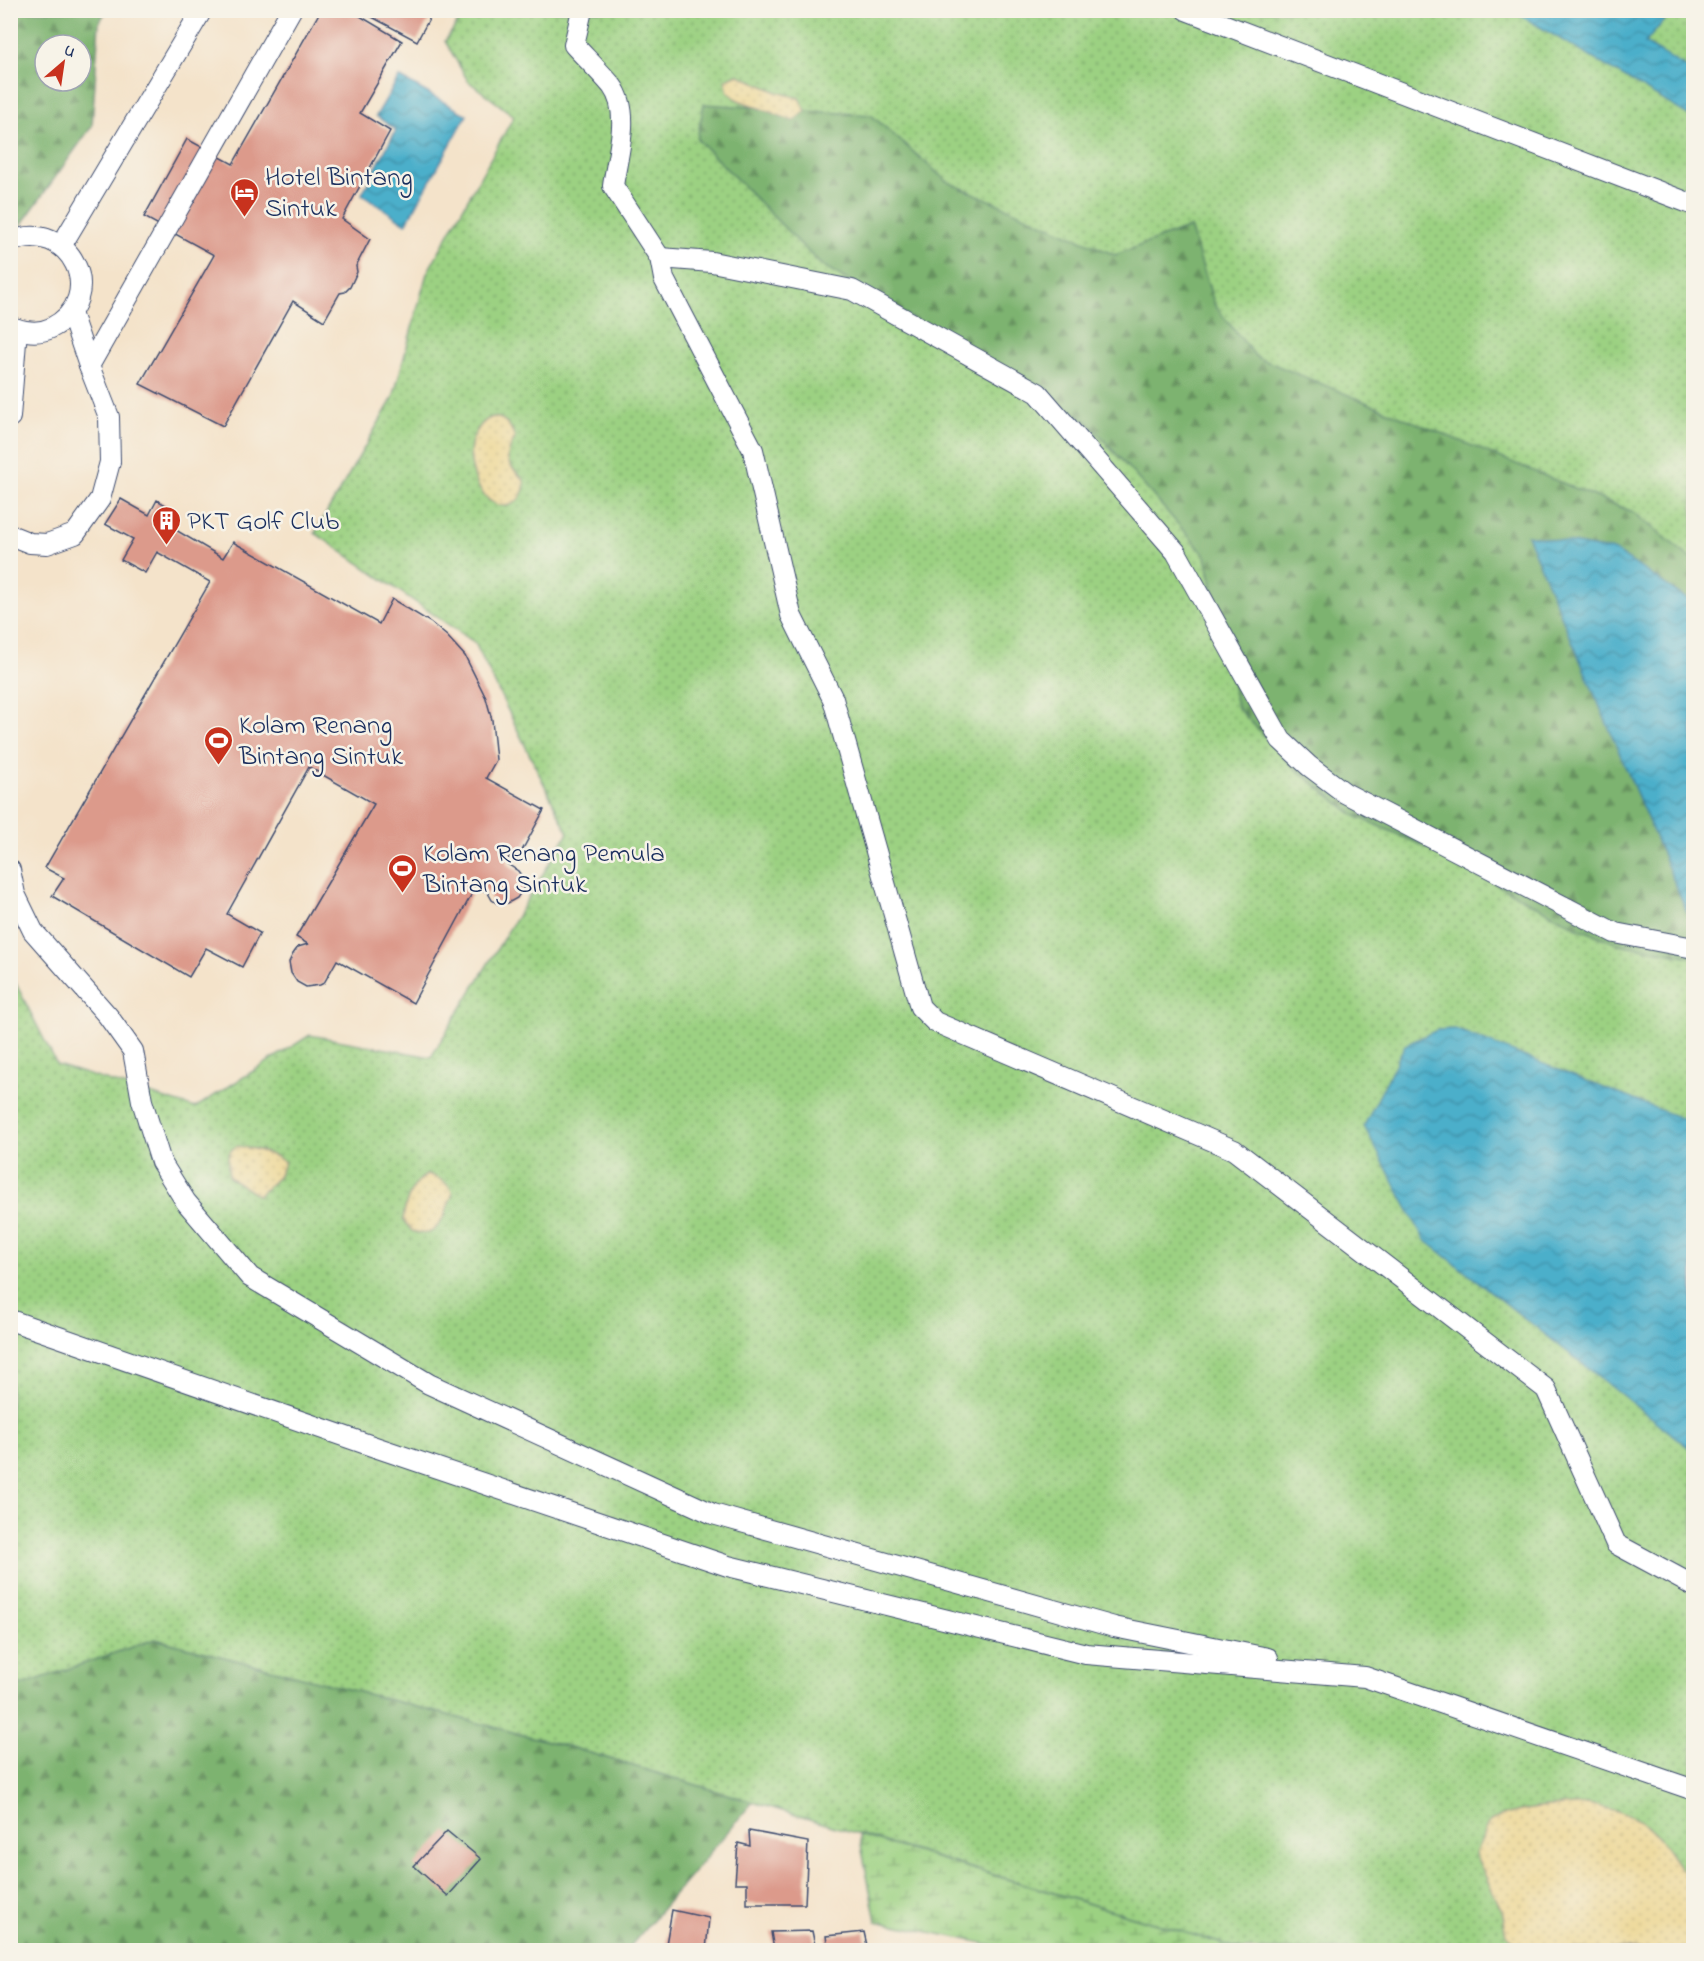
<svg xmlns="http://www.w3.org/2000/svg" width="1704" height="1961" viewBox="0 0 1704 1961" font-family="'Indie Flower',sans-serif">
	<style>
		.green { fill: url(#green-dots); stroke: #5c8070; stroke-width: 1.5 }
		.forest { fill: url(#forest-firs); stroke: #4c7167; stroke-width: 1.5; fill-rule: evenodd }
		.wetland { fill: url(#wetland-marsh); stroke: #5c8070; stroke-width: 1.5 }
		.sand { fill: url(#sand-dots); stroke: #84847e; stroke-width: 1.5 }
		.water { fill: url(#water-waves); stroke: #336f94; stroke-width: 1.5 }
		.building { fill: #dc9a8b }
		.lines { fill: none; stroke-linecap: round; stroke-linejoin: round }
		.lane-casing { stroke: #3c4a6e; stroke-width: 22 }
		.lane { stroke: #fff; stroke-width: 20 }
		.labels { text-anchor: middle; stroke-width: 5; stroke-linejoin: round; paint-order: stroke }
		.poi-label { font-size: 27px; fill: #1b2f5e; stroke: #f7f3e8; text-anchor: start }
	</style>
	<defs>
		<pattern id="green-dots" width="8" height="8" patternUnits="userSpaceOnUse" patternTransform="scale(1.5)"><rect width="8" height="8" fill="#9cd182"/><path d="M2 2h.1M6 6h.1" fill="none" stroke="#7eaa6e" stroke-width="1.8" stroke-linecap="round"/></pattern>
		<pattern id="forest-firs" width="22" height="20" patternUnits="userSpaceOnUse" patternTransform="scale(1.5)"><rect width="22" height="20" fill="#7db370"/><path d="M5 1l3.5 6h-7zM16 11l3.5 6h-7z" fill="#66925f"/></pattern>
		<pattern id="wetland-marsh" width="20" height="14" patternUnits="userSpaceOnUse" patternTransform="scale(1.5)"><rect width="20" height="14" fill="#9cd182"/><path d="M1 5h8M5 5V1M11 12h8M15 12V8" fill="none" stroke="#7eaa6e"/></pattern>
		<pattern id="sand-dots" width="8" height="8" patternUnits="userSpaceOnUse" patternTransform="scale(1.5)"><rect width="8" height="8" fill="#eeda9e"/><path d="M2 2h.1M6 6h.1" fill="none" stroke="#ccbb8a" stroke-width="1.8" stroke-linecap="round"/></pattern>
		<pattern id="water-waves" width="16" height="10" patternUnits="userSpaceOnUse" patternTransform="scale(1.5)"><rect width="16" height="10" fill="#4bafca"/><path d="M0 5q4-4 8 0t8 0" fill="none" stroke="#3e8fa7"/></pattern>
	</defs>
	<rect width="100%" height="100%" fill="#f7f3e8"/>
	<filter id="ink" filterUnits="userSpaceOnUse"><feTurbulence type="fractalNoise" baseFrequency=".0167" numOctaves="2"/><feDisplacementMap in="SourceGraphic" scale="12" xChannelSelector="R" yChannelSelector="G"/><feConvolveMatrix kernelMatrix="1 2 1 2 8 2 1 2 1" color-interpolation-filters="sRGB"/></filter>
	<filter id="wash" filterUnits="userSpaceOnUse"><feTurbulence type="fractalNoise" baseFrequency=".008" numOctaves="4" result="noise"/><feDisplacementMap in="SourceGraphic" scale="24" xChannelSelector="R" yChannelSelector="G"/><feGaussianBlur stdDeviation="1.35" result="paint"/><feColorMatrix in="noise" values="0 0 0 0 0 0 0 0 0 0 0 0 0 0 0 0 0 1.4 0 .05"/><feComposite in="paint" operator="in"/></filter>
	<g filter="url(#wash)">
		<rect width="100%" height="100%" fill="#f4e3ca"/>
		<path class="green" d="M466 11H1693V1950H1243L570 1747 155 1639 11 1689 10 972 57 1065 195 1108 310 1035 431 1057 568 833 475 643 315 533 393 398 427 273 514 116 468 81 445 41Z"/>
		<g class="forest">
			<path d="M10 11H106L99 23 92 126 19 228 10 225ZM45 45H81V81H45Z"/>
			<path d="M704 104 871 115 948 182 1115 255 1190 227 1215 306 1256 357 1633 512 1693 560V957L1618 944 1578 928 1426 847 1354 815 1293 767 1237 707 1206 556 1088 422 820 264 697 139Z"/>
			<path d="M155 1639 570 1747 753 1802 627 1950H11L10 1689Z"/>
		</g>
		<path class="wetland" d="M859 1835 1243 1950H1017L876 1921Z"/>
		<g class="sand">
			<path d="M737 74 777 92 799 98 806 111 793 121 738 100 728 92 725 80Z"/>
			<path d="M493 417C506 418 511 426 515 438 509 450 503 460 515 471 519 476 523 477 525 483 523 503 506 513 489 500 474 488 465 453 474 436 479 427 483 420 493 417Z"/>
			<path d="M237 1146C254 1148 270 1152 285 1162L278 1177 258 1196 229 1177C228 1165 224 1152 237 1146Z"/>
			<path d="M428 1174C439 1178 447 1182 453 1193 448 1205 442 1231 427 1233 422 1234 416 1232 412 1231L403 1220C405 1202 412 1183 428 1174Z"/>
			<path d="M1588 1804 1618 1811 1641 1821 1660 1839 1679 1867 1693 1879V1950H1524L1507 1935 1502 1911 1475 1854 1490 1821C1521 1806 1555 1807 1588 1804Z"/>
		</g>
		<g class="water">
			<path d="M1513 11H1672L1645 43 1693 72V118Z"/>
			<path d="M399 77 467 115 406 224 362 194 396 130 376 116Z"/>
			<path d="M1527 535 1615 551 1693 603V912H1687Z"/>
			<path d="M1455 1029 1693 1123V1451L1424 1239 1364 1126 1405 1045 1437 1030Z"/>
		</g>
		<g id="blocks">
			<g class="building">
				<path d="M321 10H350L402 41 360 113 390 131 342 219 370 239 356 266 357 272 350 287 345 292 340 293 324 321 293 301 223 426 140 384 214 255 144 217 187 139 233 164Z"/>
				<path d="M359 10H434L417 41Z"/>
				<path d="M121 499 149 515 157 500 178 512 169 526 223 558 233 542 379 624 392 599 430 622 447 636 465 656 486 698 492 720 496 760 486 778 544 810 519 856 512 852 506 863 518 871 524 879 523 889 517 898 508 903 498 904 492 900 488 893 476 886 413 1003 337 960 324 983 320 985 306 987 297 982 291 973 289 962 293 954 298 947 308 944 296 937 374 804 309 767 227 914 260 933 242 967 206 948 189 977 52 896 64 878 45 868 210 582 157 552 145 573 121 560 133 539 105 524Z"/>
				<path d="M447 1831 481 1859 448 1896 414 1866Z"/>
				<path d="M749 1831 808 1842 805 1904H747V1883H735L738 1843 750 1846Z"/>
				<path d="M672 1910 709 1918 706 1950H665Z"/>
				<path d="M812 1931 816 1950H774L771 1932Z"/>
				<path d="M864 1932 868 1950H828L826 1936Z"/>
			</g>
		</g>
	</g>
	<g filter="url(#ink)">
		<use href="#blocks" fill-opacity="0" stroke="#3c4a6e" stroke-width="1.5"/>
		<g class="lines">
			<defs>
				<g id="lane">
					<path d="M582 10 574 45C586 58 600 72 612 86 632 113 617 156 613 186L660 258 664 279 753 450 791 615 833 699 920 1007 935 1022 1234 1150 1546 1389 1616 1544 1694 1586"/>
					<path d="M1186 10 1694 205"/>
					<path d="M10 242C70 216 110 298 51 328 39 334 22 332 10 326"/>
					<path d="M61 246 202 10"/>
					<path d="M660 258 712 262 852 290 1038 393 1176 552 1281 740 1309 766 1345 793 1615 933 1694 948"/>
					<path d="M89 366 291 10"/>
					<path d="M10 417 17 329"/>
					<path d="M10 535 30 543 47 544 75 534 100 499 110 462 109 417 89 366 71 313"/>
					<path d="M10 870 15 894 33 931 108 1016 133 1051 142 1101 161 1162 186 1202 250 1277 429 1384 713 1514 1114 1627 1268 1658"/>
					<path d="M10 1320 375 1447 728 1566 1086 1654 1365 1677 1694 1790"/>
				</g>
			</defs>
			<use href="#lane" class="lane-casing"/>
			<use href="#lane" class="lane"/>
		</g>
	</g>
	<defs>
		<symbol id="hotel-pin" viewBox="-11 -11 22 30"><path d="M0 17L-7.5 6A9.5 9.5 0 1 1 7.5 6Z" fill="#c8321e" stroke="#f7f3e8"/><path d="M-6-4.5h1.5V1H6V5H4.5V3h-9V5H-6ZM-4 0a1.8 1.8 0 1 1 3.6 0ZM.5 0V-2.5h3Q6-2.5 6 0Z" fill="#fff"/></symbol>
		<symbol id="building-pin" viewBox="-11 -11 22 30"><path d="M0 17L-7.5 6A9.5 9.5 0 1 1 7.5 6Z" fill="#c8321e" stroke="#f7f3e8"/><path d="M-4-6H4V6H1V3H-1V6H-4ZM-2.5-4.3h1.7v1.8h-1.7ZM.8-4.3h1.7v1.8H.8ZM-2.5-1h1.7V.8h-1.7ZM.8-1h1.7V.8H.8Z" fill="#fff"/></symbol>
		<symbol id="stadium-pin" viewBox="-11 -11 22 30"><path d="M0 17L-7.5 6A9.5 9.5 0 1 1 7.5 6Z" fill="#c8321e" stroke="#f7f3e8"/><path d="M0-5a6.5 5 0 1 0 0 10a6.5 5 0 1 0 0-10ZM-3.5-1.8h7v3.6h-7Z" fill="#fff"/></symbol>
	</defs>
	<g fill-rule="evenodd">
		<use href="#hotel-pin" x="228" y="176" width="33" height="45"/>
		<use href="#building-pin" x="150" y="504" width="33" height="45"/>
		<use href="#stadium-pin" x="202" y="724" width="33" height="45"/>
		<use href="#stadium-pin" x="386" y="852" width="33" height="45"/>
	</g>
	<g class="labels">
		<g class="poi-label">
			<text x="265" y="185">Hotel Bintang<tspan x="265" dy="31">Sintuk</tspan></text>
			<text x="187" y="529">PKT Golf Club</text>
			<text x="239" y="733">Kolam Renang<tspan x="239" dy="31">Bintang Sintuk</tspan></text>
			<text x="423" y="861">Kolam Renang Pemula<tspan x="423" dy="31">Bintang Sintuk</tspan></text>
		</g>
	</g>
	<rect width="1704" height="1961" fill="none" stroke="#f7f3e8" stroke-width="36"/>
	<g transform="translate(63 63) rotate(29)"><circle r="28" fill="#f7f3e8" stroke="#9fa5b1" stroke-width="1.5"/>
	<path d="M0-4.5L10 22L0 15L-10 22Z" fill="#c8321e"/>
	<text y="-9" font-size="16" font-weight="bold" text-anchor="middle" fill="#1b2f5e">U</text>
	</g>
</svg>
